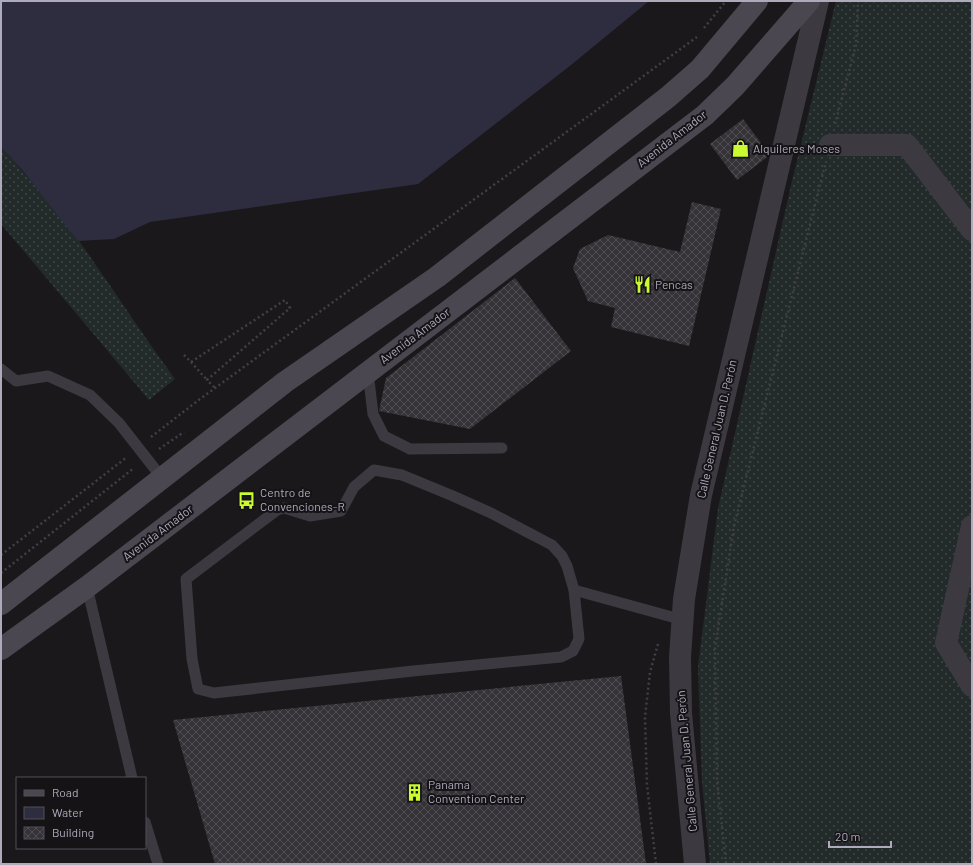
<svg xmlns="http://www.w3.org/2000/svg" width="973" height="865" viewBox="0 0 973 865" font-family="Barlow,sans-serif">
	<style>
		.grass { fill: url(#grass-dots) }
		.water { fill: #2e2d3f }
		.building { fill: url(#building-cross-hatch) }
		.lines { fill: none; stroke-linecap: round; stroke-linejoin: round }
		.path { stroke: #413f47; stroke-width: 2.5; stroke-dasharray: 2 3; stroke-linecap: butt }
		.service { stroke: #3c3940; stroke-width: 11 }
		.minor { stroke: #3c3940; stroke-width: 22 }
		.secondary { stroke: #4a4750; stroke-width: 22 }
		.labels { text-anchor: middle; stroke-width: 4; stroke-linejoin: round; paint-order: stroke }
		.street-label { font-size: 12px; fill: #aeaabb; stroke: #151316 }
		.poi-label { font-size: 12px; fill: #aeaabb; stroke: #151316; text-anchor: start }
	</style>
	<defs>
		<pattern id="grass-dots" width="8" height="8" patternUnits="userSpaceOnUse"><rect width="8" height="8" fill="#222b29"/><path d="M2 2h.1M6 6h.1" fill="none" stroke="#404746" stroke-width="1.8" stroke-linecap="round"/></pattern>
		<pattern id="building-cross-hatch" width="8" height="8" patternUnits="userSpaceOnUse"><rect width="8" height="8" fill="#353337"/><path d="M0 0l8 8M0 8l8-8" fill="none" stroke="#504e52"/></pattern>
	</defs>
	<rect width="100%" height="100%" fill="#1a181b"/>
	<g class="grass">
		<path d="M836 1H972V864H710L702 782 698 667 718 508 792 181Z"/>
		<path d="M1 147C28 177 55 208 79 241 112 287 142 334 175 379L149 400 1 224Z"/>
	</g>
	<path class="water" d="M1 1H649L571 65 418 184 150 222 114 239 78 241 23 171 1 147Z"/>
	<g class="building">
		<path d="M743 119 770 155 737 180 710 144Z"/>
		<path d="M692 202 721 209 689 346 611 327 615 308 588 301 573 268 580 249 608 235 680 252Z"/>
		<path d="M515 278 571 351 470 429 379 411 386 378Z"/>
		<path d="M621 676 646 864H215L173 720Z"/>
	</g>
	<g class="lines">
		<g class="path">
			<path d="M704 28 726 1"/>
			<path d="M835 124 856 45 858 1"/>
			<path d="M184 355 191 362 285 300 290 308 207 380 215 388"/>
			<path d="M191 362 207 380"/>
			<path d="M151 437 200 399 697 37"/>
			<path d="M159 449 184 432"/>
			<path d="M1 555 127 457"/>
			<path d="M1 573 134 468"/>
			<path d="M656 864 647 785 645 717 650 672 658 644"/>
			<path d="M726 864 717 781 715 648 734 526 825 165"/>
		</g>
		<g class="service">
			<path d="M1 369 16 381 48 376 90 395 119 423 162 478"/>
			<path d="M368 372 373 414 384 436 410 449 502 448"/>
			<path d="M374 470 402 475 453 496 491 513 552 545 562 556 567 566 574 590 579 639 573 651 561 657 413 671 214 693 198 689 192 659 186 579 277 510 284 508 310 516 341 511 354 487Z"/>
			<path d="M87 587 132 778"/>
			<path d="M574 590 683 620"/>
			<path d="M145 822 158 864"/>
		</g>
		<g class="minor">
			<path d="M830 145H907L972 230"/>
			<path d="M972 526 946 643 972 686"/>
			<path d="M695 864 681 713 680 657 684 599 701 495 818 1"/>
		</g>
		<g class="secondary">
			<path d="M1 604 285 382 437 277 668 97 700 69 757 1"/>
			<path d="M1 649 87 587 705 115 735 86 809 1"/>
		</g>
	</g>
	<defs>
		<symbol id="shop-bare" viewBox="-9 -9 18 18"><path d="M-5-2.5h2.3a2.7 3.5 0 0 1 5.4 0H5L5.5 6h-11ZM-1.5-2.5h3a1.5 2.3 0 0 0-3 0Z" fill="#cafa30" stroke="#151316" stroke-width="2.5" paint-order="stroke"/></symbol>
		<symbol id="restaurant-bare" viewBox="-9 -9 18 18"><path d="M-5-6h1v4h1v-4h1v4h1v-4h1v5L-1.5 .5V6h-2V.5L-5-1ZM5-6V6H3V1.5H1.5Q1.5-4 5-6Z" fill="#cafa30" stroke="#151316" stroke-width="2.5" paint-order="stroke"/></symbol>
		<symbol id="bus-bare" viewBox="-9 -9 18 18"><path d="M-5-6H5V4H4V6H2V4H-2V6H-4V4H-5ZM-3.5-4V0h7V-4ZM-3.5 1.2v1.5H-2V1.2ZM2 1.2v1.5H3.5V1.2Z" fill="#cafa30" stroke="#151316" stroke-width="2.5" paint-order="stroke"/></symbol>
		<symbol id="building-bare" viewBox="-9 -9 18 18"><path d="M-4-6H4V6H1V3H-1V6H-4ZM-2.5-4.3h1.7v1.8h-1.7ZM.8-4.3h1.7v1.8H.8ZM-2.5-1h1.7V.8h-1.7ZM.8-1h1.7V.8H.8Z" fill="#cafa30" stroke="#151316" stroke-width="2.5" paint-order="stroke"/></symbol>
	</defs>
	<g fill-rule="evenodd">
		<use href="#shop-bare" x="728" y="136" width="25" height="25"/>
		<use href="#restaurant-bare" x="630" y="272" width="25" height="25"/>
		<use href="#bus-bare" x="234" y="488" width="25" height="25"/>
		<use href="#building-bare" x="402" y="780" width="25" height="25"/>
	</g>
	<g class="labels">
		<g class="street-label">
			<text transform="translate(672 139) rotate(-38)" y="4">Avenida Amador</text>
			<text transform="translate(415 336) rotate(-37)" y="4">Avenida Amador</text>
			<text transform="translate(717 429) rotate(-77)" y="4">Calle General Juan D. Perón</text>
			<text transform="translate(158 533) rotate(-37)" y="4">Avenida Amador</text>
			<text transform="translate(687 761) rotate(-95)" y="4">Calle General Juan D. Perón</text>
		</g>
		<g class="poi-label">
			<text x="753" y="153">Alquileres Moses</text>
			<text x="655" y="289">Pencas</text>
			<text x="260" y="497">Centro de<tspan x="260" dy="14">Convenciones-R</tspan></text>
			<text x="428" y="789">Panama<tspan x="428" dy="14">Convention Center</tspan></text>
		</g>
	</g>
	<rect width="973" height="865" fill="none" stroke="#aeaabb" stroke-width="4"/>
	<rect x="16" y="777" width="130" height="72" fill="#151316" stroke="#524f58"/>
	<rect x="24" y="790" width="20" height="6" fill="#4a4750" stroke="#524f58"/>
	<text x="52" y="797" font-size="12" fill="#aeaabb">Road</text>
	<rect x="24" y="807" width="20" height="12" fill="#2e2d3f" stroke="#524f58"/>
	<text x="52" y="817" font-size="12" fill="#aeaabb">Water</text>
	<rect x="24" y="827" width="20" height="12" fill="url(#building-cross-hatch)" stroke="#524f58"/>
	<text x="52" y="837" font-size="12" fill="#aeaabb">Building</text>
	<path d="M829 841v6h62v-6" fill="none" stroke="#aeaabb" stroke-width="2"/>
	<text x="835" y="841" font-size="12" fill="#aeaabb" stroke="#151316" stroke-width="3" paint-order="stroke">20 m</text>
</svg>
